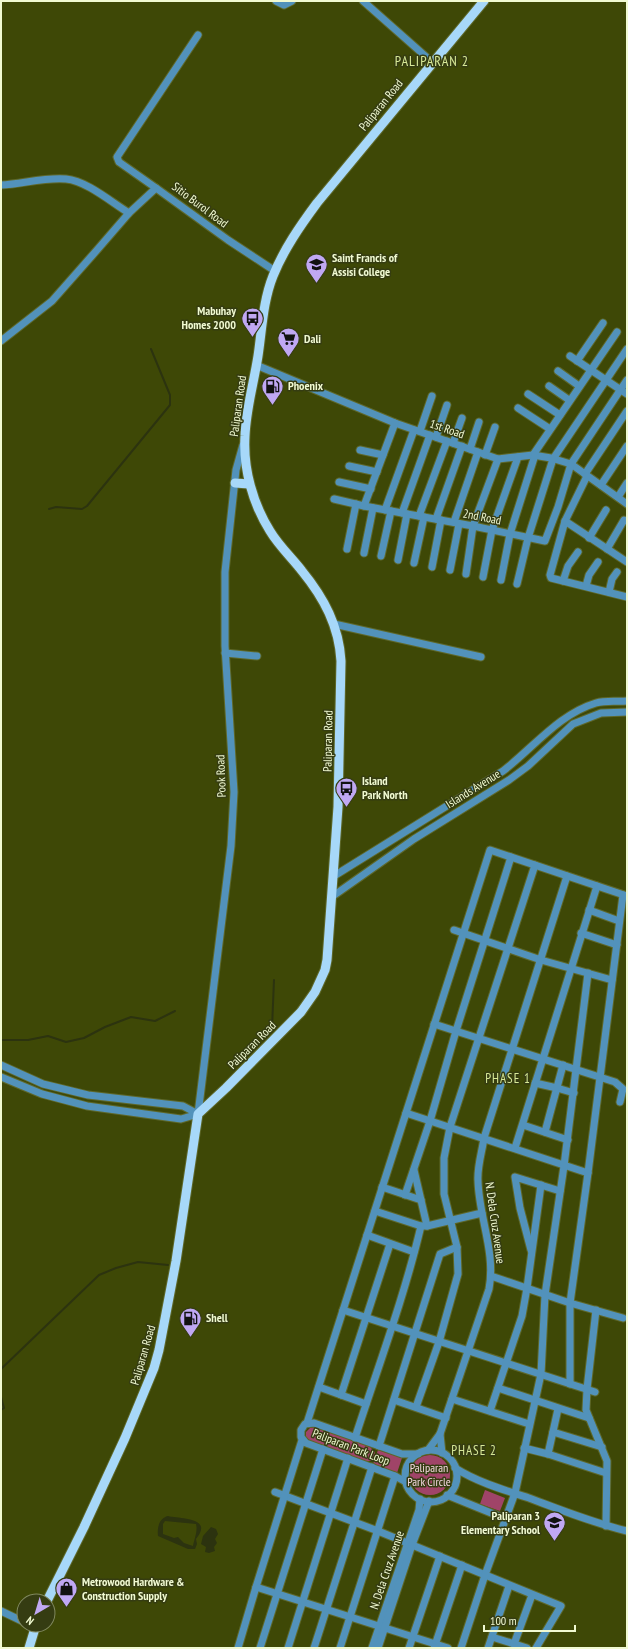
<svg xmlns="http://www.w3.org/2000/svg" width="628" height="1649" viewBox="0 0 628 1649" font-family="'PT Sans Narrow',sans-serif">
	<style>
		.green { fill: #a04468 }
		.water { fill: #2c330f; fill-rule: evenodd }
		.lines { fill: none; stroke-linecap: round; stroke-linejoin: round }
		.stream { stroke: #2c330f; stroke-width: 2 }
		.minor-casing { stroke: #5e682b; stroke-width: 9 }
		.major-casing { stroke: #5e682b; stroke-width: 11 }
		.minor { stroke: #5292bb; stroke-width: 7 }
		.major { stroke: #a7d8f9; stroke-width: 9 }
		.labels { text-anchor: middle; stroke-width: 3; stroke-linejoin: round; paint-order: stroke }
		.street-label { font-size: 12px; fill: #f1fad2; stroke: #353c12 }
		.poi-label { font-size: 12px; font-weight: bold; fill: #f1fad2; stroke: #353c12; text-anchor: start }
		.park-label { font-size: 12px; fill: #f6d9e1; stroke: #353c12 }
		.neighbourhood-label { font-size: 13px; letter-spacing: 1px; fill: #d8e998; stroke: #353c12 }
		.quarter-label { font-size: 14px; letter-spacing: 1px; fill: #d8e998; stroke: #353c12 }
	</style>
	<rect width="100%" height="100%" fill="#3e4806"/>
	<g class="green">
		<path d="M315 1427 370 1447 375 1452 374 1457 371 1461H365L310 1441 306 1437V1432L310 1428Z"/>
		<path d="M378 1450 402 1458 397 1473 373 1464Z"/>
		<circle cx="430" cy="1475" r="20"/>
		<path d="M485 1490 505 1498 500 1511 480 1504Z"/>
	</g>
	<g class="water">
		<path d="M168 1516C180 1519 214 1517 196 1539L197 1544 195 1549H188L158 1536C157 1528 159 1518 168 1516ZM165 1521 196 1524C198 1531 194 1540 193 1546L184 1543 178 1537 174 1538 163 1534V1524Z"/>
		<path d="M211 1527 216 1529 218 1534 215 1539 217 1543 214 1547 215 1551 209 1553 205 1552 206 1547 201 1544 203 1536Z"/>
	</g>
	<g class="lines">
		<g class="stream">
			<path d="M49 509 56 507 82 509 87 506 170 405V395L151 349"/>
			<path d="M272 1028 274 980"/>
			<path d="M1 1040H28L48 1036 66 1042 84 1038 105 1027 131 1017 155 1021 175 1011"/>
			<path d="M1 1369 99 1275 116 1268 138 1262 168 1265"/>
			<path d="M1 1397 4 1408 1 1410"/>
		</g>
		<defs>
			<g id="minor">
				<path d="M276 1 284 5 292 1"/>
				<path d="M363 1 432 62"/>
				<path d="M1 185C22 184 45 177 66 179 87 181 111 202 129 213"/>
				<path d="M156 188 119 162 117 157 198 35"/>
				<path d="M1 341 52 301 97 250 129 213 156 188 228 240 275 271"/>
				<path d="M570 356 627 394"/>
				<path d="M577 361 603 323"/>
				<path d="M256 365 395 423 498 459 533 455 551 458 571 464 627 504"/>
				<path d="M558 371 579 386"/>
				<path d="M549 386 569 400"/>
				<path d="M528 394 560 415"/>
				<path d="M518 408 550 429"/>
				<path d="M420 431 432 396"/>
				<path d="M436 437 447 405"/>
				<path d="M453 443 462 418"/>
				<path d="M470 449 479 422"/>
				<path d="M360 450 383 455"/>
				<path d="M485 455 495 427"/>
				<path d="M533 455 617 332"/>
				<path d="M349 466 377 472"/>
				<path d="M585 474 627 411"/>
				<path d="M587 476 565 521 550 575 551 578 627 597"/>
				<path d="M339 482 371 489"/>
				<path d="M601 485 627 446"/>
				<path d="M618 497 627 483"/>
				<path d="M334 499 364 506 473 526 545 541 558 507 571 464 627 380"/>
				<path d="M364 506 395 423"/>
				<path d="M385 510 414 430"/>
				<path d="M402 513 430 435"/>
				<path d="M419 516 447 441"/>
				<path d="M436 519 462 446"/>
				<path d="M565 521 627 562"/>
				<path d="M454 522 478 452"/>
				<path d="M589 538 606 510"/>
				<path d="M347 549 356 504"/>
				<path d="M607 549 624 520 627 521"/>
				<path d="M364 553 373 508"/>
				<path d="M381 556 391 511"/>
				<path d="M398 560 407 514"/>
				<path d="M414 563 424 517"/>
				<path d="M432 567 441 520"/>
				<path d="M450 570 459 524"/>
				<path d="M466 574 473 526 498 459"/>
				<path d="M483 577 492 530 518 457"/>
				<path d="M501 580 510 534 535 455"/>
				<path d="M563 581 568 566 578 552"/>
				<path d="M517 584 528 538 553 459 627 349"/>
				<path d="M586 586 589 575 598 562"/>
				<path d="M609 592 612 579 617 572"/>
				<path d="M334 624 481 657"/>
				<path d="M225 653 257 656"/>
				<path d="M334 876 503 771C533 748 559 714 596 703 606 700 617 702 627 701"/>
				<path d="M333 896 414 839 509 780 528 766 573 724 601 713 627 712"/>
				<path d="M589 910 619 921"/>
				<path d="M454 930 541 960 612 980"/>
				<path d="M581 933 617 945"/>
				<path d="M434 1024 615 1082 623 1089 620 1102"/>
				<path d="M1 1065 43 1084 88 1095 183 1106 198 1114"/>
				<path d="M1 1077 42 1094 87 1106 181 1119 198 1114"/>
				<path d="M535 1083 557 1088 574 1093"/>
				<path d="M406 1113 588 1173"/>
				<path d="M198 1114 231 846 234 792 225 646V572L236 470 243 445"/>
				<path d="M523 1125 568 1140"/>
				<path d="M545 1132 563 1065"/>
				<path d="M515 1148 597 886"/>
				<path d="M414 1170 427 1226"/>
				<path d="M382 1187 421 1200"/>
				<path d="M405 1195 430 1121 456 1031 511 857"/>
				<path d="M375 1211 421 1226"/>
				<path d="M367 1235 414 1252"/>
				<path d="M531 1250 520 1208 515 1177 560 1191"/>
				<path d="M491 1276 570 1303 623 1318"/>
				<path d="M343 1310 595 1392"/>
				<path d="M596 1310 587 1389 586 1410 607 1461 606 1526"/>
				<path d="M570 1384V1303L588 1173 623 895"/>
				<path d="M319 1387 366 1404"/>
				<path d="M498 1388 589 1418"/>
				<path d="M341 1395 390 1244"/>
				<path d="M452 1399 529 1424"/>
				<path d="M394 1400 446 1418"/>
				<path d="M416 1407 439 1342 458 1274 457 1247 444 1194V1158L450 1127 535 865"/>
				<path d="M490 1411 522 1316 527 1288 541 1185"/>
				<path d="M307 1423 490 850 627 896"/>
				<path d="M553 1432 602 1447"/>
				<path d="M440 1434 442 1453"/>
				<path d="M355 1438C378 1367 404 1298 421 1226H427L482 1213"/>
				<path d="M379 1446 440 1254 457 1247"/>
				<path d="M524 1448 548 1454 606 1473"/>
				<path d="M428 1450 440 1434 489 1289C496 1252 479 1218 478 1181 477 1167 482 1152 484 1138L567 876"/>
				<circle cx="431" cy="1476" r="26"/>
				<path d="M548 1454 558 1409"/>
				<path d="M455 1468C477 1482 504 1490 529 1498 561 1510 593 1523 627 1531"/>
				<path d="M406 1482 395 1476 306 1443 301 1437V1430L305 1424 314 1423 402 1454H418"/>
				<path d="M275 1492 378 1531 561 1606 536 1648"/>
				<path d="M447 1495 506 1519"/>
				<path d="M256 1587 448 1648"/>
				<path d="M1 1611 24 1622"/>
				<path d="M492 1637 527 1648"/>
				<path d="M514 1644 532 1595"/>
				<path d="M238 1648 256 1587 302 1440"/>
				<path d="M260 1648 323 1449"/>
				<path d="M288 1648 348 1458"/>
				<path d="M314 1648 372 1467"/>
				<path d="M340 1648 395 1476"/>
				<path d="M372 1648 419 1510 420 1499"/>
				<path d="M378 1648 412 1545 429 1501"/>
				<path d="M409 1648 440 1556"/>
				<path d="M434 1648 462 1565"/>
				<path d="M461 1648 485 1575 515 1493 541 1374 545 1295 564 1166 588 973"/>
				<path d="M488 1648 509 1586"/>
			</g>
			<g id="major">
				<path d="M235 483 249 484"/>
				<path d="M47 1601 84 1527 125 1438 154 1368 159 1350 176 1261 198 1114 226 1088 301 1012 315 992 325 970 327 960 338 807 341 661C339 626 324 598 302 571 292 558 279 546 270 531 253 504 243 469 245 436 246 409 254 382 258 356 262 329 263 301 273 276 284 249 300 226 317 203L484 1"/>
				<path d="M29 1648 36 1625"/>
			</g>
		</defs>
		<use href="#minor" class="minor-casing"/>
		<use href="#major" class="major-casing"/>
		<use href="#minor" class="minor"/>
		<use href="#major" class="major"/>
	</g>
	<defs>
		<symbol id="university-pin" viewBox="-11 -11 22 30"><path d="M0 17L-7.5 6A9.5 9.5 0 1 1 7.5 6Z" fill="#c0a8f3" stroke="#353c12"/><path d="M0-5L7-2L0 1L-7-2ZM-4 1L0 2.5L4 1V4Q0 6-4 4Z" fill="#111"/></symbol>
		<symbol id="bus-pin" viewBox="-11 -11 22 30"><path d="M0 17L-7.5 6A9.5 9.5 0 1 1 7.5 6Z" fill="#c0a8f3" stroke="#353c12"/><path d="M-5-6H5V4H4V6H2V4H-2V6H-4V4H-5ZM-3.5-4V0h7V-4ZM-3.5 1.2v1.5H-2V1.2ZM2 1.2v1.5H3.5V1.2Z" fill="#111"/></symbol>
		<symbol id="supermarket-pin" viewBox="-11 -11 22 30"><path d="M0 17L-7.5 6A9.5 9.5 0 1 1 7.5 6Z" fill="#c0a8f3" stroke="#353c12"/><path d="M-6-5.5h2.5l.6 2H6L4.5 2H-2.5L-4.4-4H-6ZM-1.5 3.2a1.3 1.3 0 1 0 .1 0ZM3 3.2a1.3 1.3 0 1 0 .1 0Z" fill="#111"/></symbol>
		<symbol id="fuel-pin" viewBox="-11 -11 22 30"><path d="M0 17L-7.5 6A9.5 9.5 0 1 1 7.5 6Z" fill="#c0a8f3" stroke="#353c12"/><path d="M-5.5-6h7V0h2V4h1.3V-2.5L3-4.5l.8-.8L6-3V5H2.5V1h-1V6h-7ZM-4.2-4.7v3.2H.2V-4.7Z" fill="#111"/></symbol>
		<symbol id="school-pin" viewBox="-11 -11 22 30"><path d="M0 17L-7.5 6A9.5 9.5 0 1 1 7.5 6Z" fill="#c0a8f3" stroke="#353c12"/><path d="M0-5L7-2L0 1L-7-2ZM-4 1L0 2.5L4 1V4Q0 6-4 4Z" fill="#111"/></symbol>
		<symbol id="shop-pin" viewBox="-11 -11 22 30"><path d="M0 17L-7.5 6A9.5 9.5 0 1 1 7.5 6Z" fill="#c0a8f3" stroke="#353c12"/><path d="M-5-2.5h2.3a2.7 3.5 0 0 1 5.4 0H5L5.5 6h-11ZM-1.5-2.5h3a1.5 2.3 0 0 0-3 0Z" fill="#111"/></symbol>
	</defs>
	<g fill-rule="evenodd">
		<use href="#university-pin" x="304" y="252" width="25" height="34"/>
		<use href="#bus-pin" x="240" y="306" width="25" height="34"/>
		<use href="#supermarket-pin" x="276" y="326" width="25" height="34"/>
		<use href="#fuel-pin" x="260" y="374" width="25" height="34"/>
		<use href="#bus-pin" x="334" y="776" width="25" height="34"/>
		<use href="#fuel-pin" x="178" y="1306" width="25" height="34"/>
		<use href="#school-pin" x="542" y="1510" width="25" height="34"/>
		<use href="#shop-pin" x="54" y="1576" width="25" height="34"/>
	</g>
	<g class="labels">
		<g class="street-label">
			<text transform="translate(381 105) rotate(-51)" y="4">Paliparan Road</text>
			<text transform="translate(200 205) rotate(37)" y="4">Sitio Burol Road</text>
			<text transform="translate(238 406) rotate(-82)" y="4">Paliparan Road</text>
			<text transform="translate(447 429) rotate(19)" y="4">1st Road</text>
			<text transform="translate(482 517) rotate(11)" y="4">2nd Road</text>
			<text transform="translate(328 741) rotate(-89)" y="4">Paliparan Road</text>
			<text transform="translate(221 776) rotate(-92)" y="4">Pook Road</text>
			<text transform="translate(473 789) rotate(-32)" y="4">Islands Avenue</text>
			<text transform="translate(252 1045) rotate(-45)" y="4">Paliparan Road</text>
			<text transform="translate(495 1223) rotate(82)" y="4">N. Dela Cruz Avenue</text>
			<text transform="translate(143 1355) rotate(-74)" y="4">Paliparan Road</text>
			<text transform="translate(351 1447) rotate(21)" y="4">Paliparan Park Loop</text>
			<text transform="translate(387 1570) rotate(-71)" y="4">N. Dela Cruz Avenue</text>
		</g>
		<g class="poi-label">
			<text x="332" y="262">Saint Francis of<tspan x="332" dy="14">Assisi College</tspan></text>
			<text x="236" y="315" text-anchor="end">Mabuhay<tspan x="236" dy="14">Homes 2000</tspan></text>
			<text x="304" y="343">Dali</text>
			<text x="288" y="390">Phoenix</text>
			<text x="362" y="785">Island<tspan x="362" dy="14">Park North</tspan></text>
			<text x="206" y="1322">Shell</text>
			<text x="540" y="1520" text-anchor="end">Paliparan 3<tspan x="540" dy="14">Elementary School</tspan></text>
			<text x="82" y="1586">Metrowood Hardware &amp;<tspan x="82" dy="14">Construction Supply</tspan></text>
		</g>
		<g class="park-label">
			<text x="429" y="1472">Paliparan<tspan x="429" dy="14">Park Circle</tspan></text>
		</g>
		<g class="neighbourhood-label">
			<text x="508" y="1083">PHASE 1</text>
			<text x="474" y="1455">PHASE 2</text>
		</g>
		<g class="quarter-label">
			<text x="432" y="66">PALIPARAN 2</text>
		</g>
	</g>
	<rect width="628" height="1649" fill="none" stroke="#f1fad2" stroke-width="4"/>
	<g transform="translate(36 1613) rotate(218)"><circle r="19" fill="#353c12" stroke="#80885f"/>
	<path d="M0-3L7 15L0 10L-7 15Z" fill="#c0a8f3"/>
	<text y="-6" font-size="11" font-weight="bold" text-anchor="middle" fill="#f1fad2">N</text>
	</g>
	<path d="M484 1625v6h91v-6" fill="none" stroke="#f1fad2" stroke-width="2"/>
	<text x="490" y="1625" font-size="12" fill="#f1fad2" stroke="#353c12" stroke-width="3" paint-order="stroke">100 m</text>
</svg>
